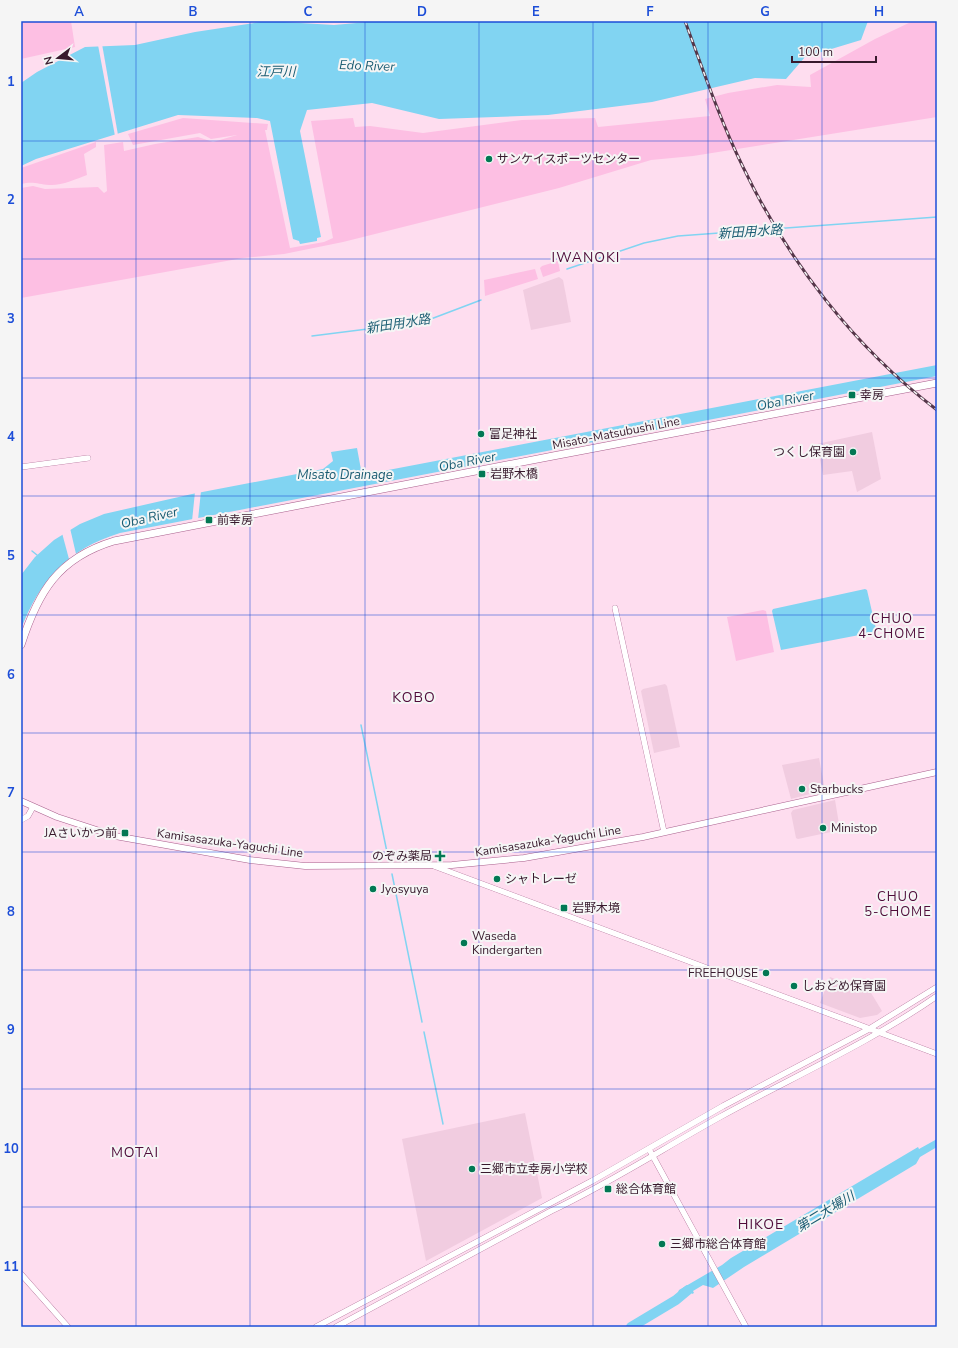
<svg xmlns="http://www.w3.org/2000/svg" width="958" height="1348" viewBox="0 0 958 1348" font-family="'Nunito Sans','Noto Sans JP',sans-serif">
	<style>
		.built { fill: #f1cce0 }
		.green { fill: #fdbfe3 }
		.water { fill: #81d4f2 }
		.pier { fill: #feddef }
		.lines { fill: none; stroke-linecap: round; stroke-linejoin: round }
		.stream { stroke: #81d4f2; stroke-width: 1.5 }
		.river { stroke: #81d4f2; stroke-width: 10 }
		.tertiary-casing { stroke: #a9608d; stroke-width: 6 }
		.secondary-casing { stroke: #a9608d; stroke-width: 7 }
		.primary-casing { stroke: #a9608d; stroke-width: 8 }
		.tertiary { stroke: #fff; stroke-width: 5.5 }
		.secondary { stroke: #fff; stroke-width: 6 }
		.primary { stroke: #fff; stroke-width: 7 }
		.rail-casing { stroke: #553649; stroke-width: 3 }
		.rail { stroke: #f5f5f5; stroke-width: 1.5; stroke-dasharray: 4.5; stroke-linecap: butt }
		.grid { fill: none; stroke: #1d4ed8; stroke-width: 1; stroke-opacity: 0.55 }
		.poi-dot { fill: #027854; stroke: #f5f5f5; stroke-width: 1.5 }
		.labels { text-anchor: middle; stroke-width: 4; stroke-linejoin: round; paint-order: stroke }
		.poi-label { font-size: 12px; fill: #381a2d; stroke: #f5f5f5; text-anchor: start }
		.street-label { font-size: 12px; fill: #381a2d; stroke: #f5f5f5 }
		.water-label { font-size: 13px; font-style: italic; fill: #1a5c72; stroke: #f5f5f5 }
		.neighbourhood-label { font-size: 13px; letter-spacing: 1px; fill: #4f0c3a; stroke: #f5f5f5 }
		.quarter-label { font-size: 14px; letter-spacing: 1px; fill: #4f0c3a; stroke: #f5f5f5 }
		.neatline { fill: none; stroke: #1d4ed8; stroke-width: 1.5 }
		.grid-label { font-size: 13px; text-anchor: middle; font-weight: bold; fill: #1d4ed8 }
	</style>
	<rect width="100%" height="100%" fill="#feddef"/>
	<g class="built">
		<path d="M559 277 563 280 571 322 531 330 523 290Z"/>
		<path d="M872 432 881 479 857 492 852 471 823 475 817 444Z"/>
		<path d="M665 684 667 686 680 747 654 753 641 691 643 689Z"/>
		<path d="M819 758 825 790 791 799 782 765Z"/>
		<path d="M835 800 840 830 798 839 796 838 791 813 793 810Z"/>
		<path d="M830 977 857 988 865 983 882 1011 877 1015 860 1018 820 1003Z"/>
		<path d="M525 1113 542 1198 426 1261 402 1139Z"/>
	</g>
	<g class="green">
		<path d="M21 21H71L75 47 21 59Z"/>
		<path d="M913 21H937V117L693 156 651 160 559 188 343 242 284 254 243 258 21 298V188L33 186 45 189 98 187 104 193 107 191 104 145 123 142 124 151 155 144 198 137 213 142 237 135 211 139 200 133 133 145 128 134 183 118 268 124 267 130H265L290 248 324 242 333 238 311 121 353 118 355 127 370 126 423 133 522 120 595 118 598 127 710 116 705 99 728 93 777 85 811 87 810 75 875 39Z"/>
		<path d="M96 142V147L84 154 87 175C76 179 61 186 49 185 38 184 33 181 21 184V168Z"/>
		<path d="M558 261 560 271 543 277 540 268 542 266Z"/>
		<path d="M535 269 538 279 485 296 484 280Z"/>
		<path d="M763 610 766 611 774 652 736 661 727 617Z"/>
	</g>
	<g class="water">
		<path d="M267 21 334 25 379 21H868L861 40 805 57 786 79 755 78 652 102 548 115 439 119 372 103 307 110 300 131 321 237 317 238V241L300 244 299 241 293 239 270 121 257 118 178 115 36 159 21 166V83L37 72 85 47 135 45 195 32Z"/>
		<path d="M937 365V376L120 533C68 549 40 580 21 629V575L35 557 54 540 80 524 104 514 192 494 323 469 333 461 331 452 357 448 362 475Z"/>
		<path d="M865 589 867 590 876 629 875 632 781 650 772 611 773 609Z"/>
		<path d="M937 1139V1147L920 1157 916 1164 744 1267 713 1288 703 1285 693 1291 694 1293 692 1294 691 1292 679 1299 676 1297 679 1290 722 1265 731 1258 918 1147 919 1149Z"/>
	</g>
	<g class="pier">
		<path d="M102 44 118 135 115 136 98 45Z"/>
		<path d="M201 491 198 520 192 521 195 492Z"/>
		<path d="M70 528 76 554 69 559 62 533Z"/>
	</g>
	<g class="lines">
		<g class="stream">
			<path d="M567 269 644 243 678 236 937 217"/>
			<path d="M312 336 423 322 481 300"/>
			<path d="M32 551 37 555"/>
			<path d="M361 725 388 857"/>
			<path d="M392 874 422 1022"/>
			<path d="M424 1032 443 1124"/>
		</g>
		<path class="river" d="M631 1327 676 1300 688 1290"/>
		<defs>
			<g id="tertiary">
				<path d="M21 467 88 458"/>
				<path d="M615 608 664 832"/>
				<path d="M21 820 28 816 33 807"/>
				<path d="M434 866 937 1054"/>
				<path d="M649 1149 746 1327"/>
				<path d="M21 1274 68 1327"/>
				<path d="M316 1327 592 1181 723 1106 869 1029 937 987"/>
				<path d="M336 1327 551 1211C610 1183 664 1148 720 1117 791 1078 871 1042 937 996"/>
			</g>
			<path id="secondary" d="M21 801 57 817 115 836 250 860 305 866 452 865 524 858 643 837 937 772"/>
			<path id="primary" d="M21 645C38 592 58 558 114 541L553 456 937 383"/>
		</defs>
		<use href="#tertiary" class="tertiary-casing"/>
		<use href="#secondary" class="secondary-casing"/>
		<use href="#primary" class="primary-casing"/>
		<use href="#tertiary" class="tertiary"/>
		<use href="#secondary" class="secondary"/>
		<use href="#primary" class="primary"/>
		<defs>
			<path id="rail" d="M685 21C703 70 720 120 743 167 788 261 854 347 937 410"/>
		</defs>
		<use href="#rail" class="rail-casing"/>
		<use href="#rail" class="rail"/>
	</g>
	<path class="grid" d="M136 21V1327M250 21V1327M365 21V1327M479 21V1327M593 21V1327M708 21V1327M822 21V1327M21 141H937M21 259H937M21 378H937M21 496H937M21 615H937M21 733H937M21 852H937M21 970H937M21 1089H937M21 1207H937"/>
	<g class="poi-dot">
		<circle cx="489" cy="159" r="4"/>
		<rect x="848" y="391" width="8" height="8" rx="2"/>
		<circle cx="481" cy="434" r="4"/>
		<circle cx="853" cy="452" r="4"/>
		<rect x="478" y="470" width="8" height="8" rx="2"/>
		<rect x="205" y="516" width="8" height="8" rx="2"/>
		<circle cx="802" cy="789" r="4"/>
		<circle cx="823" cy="828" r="4"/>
		<rect x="121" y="829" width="8" height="8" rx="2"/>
		<path d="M438 850h4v4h4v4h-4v4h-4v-4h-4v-4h4z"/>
		<circle cx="497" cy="879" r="4"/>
		<circle cx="373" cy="889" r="4"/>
		<rect x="560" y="904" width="8" height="8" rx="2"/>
		<circle cx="464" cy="943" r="4"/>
		<circle cx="766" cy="973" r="4"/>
		<circle cx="794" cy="986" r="4"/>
		<circle cx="472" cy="1169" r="4"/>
		<rect x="604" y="1185" width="8" height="8" rx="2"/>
		<circle cx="662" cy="1244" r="4"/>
	</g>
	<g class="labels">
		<g class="poi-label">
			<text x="497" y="163">サンケイスポーツセンター</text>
			<text x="860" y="399">幸房</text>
			<text x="489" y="438">富足神社</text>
			<text x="845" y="456" text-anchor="end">つくし保育園</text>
			<text x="490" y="478">岩野木橋</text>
			<text x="217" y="524">前幸房</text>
			<text x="810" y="793">Starbucks</text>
			<text x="831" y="832">Ministop</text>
			<text x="117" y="837" text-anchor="end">JAさいかつ前</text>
			<text x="432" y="860" text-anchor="end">のぞみ薬局</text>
			<text x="505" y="883">シャトレーゼ</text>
			<text x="381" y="893">Jyosyuya</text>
			<text x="572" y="912">岩野木境</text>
			<text x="472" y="940">Waseda<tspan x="472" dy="14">Kindergarten</tspan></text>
			<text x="758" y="977" text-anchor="end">FREEHOUSE</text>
			<text x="802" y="990">しおどめ保育園</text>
			<text x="480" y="1173">三郷市立幸房小学校</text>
			<text x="616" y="1193">総合体育館</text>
			<text x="670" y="1248">三郷市総合体育館</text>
		</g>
		<g class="street-label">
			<text transform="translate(616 433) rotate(-11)" y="4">Misato-Matsubushi Line</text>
			<text transform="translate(548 841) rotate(-9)" y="4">Kamisasazuka-Yaguchi Line</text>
			<text transform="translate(230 843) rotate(8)" y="4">Kamisasazuka-Yaguchi Line</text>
		</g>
		<g class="water-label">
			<text transform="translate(367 65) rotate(2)" y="5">Edo River</text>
			<text x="276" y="76">江戸川</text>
			<text transform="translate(750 231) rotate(-4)" y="5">新田用水路</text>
			<text transform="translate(398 323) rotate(-9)" y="5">新田用水路</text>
			<text transform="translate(785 400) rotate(-11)" y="5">Oba River</text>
			<text transform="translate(467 461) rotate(-11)" y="5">Oba River</text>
			<text x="345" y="479">Misato Drainage</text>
			<text transform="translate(149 517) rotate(-13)" y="5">Oba River</text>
			<text transform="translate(825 1211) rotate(-31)" y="5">第二大場川</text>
		</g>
		<g class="neighbourhood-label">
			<text x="892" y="623">CHUO<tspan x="892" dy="15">4-CHOME</tspan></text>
			<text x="898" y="901">CHUO<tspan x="898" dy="15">5-CHOME</tspan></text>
		</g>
		<g class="quarter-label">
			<text x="586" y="262">IWANOKI</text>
			<text x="414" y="702">KOBO</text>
			<text x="135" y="1157">MOTAI</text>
			<text x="761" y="1229">HIKOE</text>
		</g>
	</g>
	<rect width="958" height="1348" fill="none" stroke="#f5f5f5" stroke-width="44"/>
	<g transform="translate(58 58) rotate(254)" stroke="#f5f5f5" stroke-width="3" paint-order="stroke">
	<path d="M0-3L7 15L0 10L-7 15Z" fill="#381a2d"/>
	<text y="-6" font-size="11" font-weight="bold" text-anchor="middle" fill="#381a2d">N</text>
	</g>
	<path d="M792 56v6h84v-6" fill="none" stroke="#381a2d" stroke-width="2"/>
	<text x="798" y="56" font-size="12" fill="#381a2d" stroke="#f5f5f5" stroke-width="3" paint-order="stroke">100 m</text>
	<rect x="22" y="22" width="914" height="1304" class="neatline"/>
	<g class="grid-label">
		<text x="79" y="16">A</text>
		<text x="193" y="16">B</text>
		<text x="308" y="16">C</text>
		<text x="422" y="16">D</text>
		<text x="536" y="16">E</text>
		<text x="650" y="16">F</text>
		<text x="765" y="16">G</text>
		<text x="879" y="16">H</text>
		<text x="11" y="86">1</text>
		<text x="11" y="204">2</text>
		<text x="11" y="323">3</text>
		<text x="11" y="441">4</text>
		<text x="11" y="560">5</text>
		<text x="11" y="679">6</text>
		<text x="11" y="797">7</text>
		<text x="11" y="916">8</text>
		<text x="11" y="1034">9</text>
		<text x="11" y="1153">10</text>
		<text x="11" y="1271">11</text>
	</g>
</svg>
